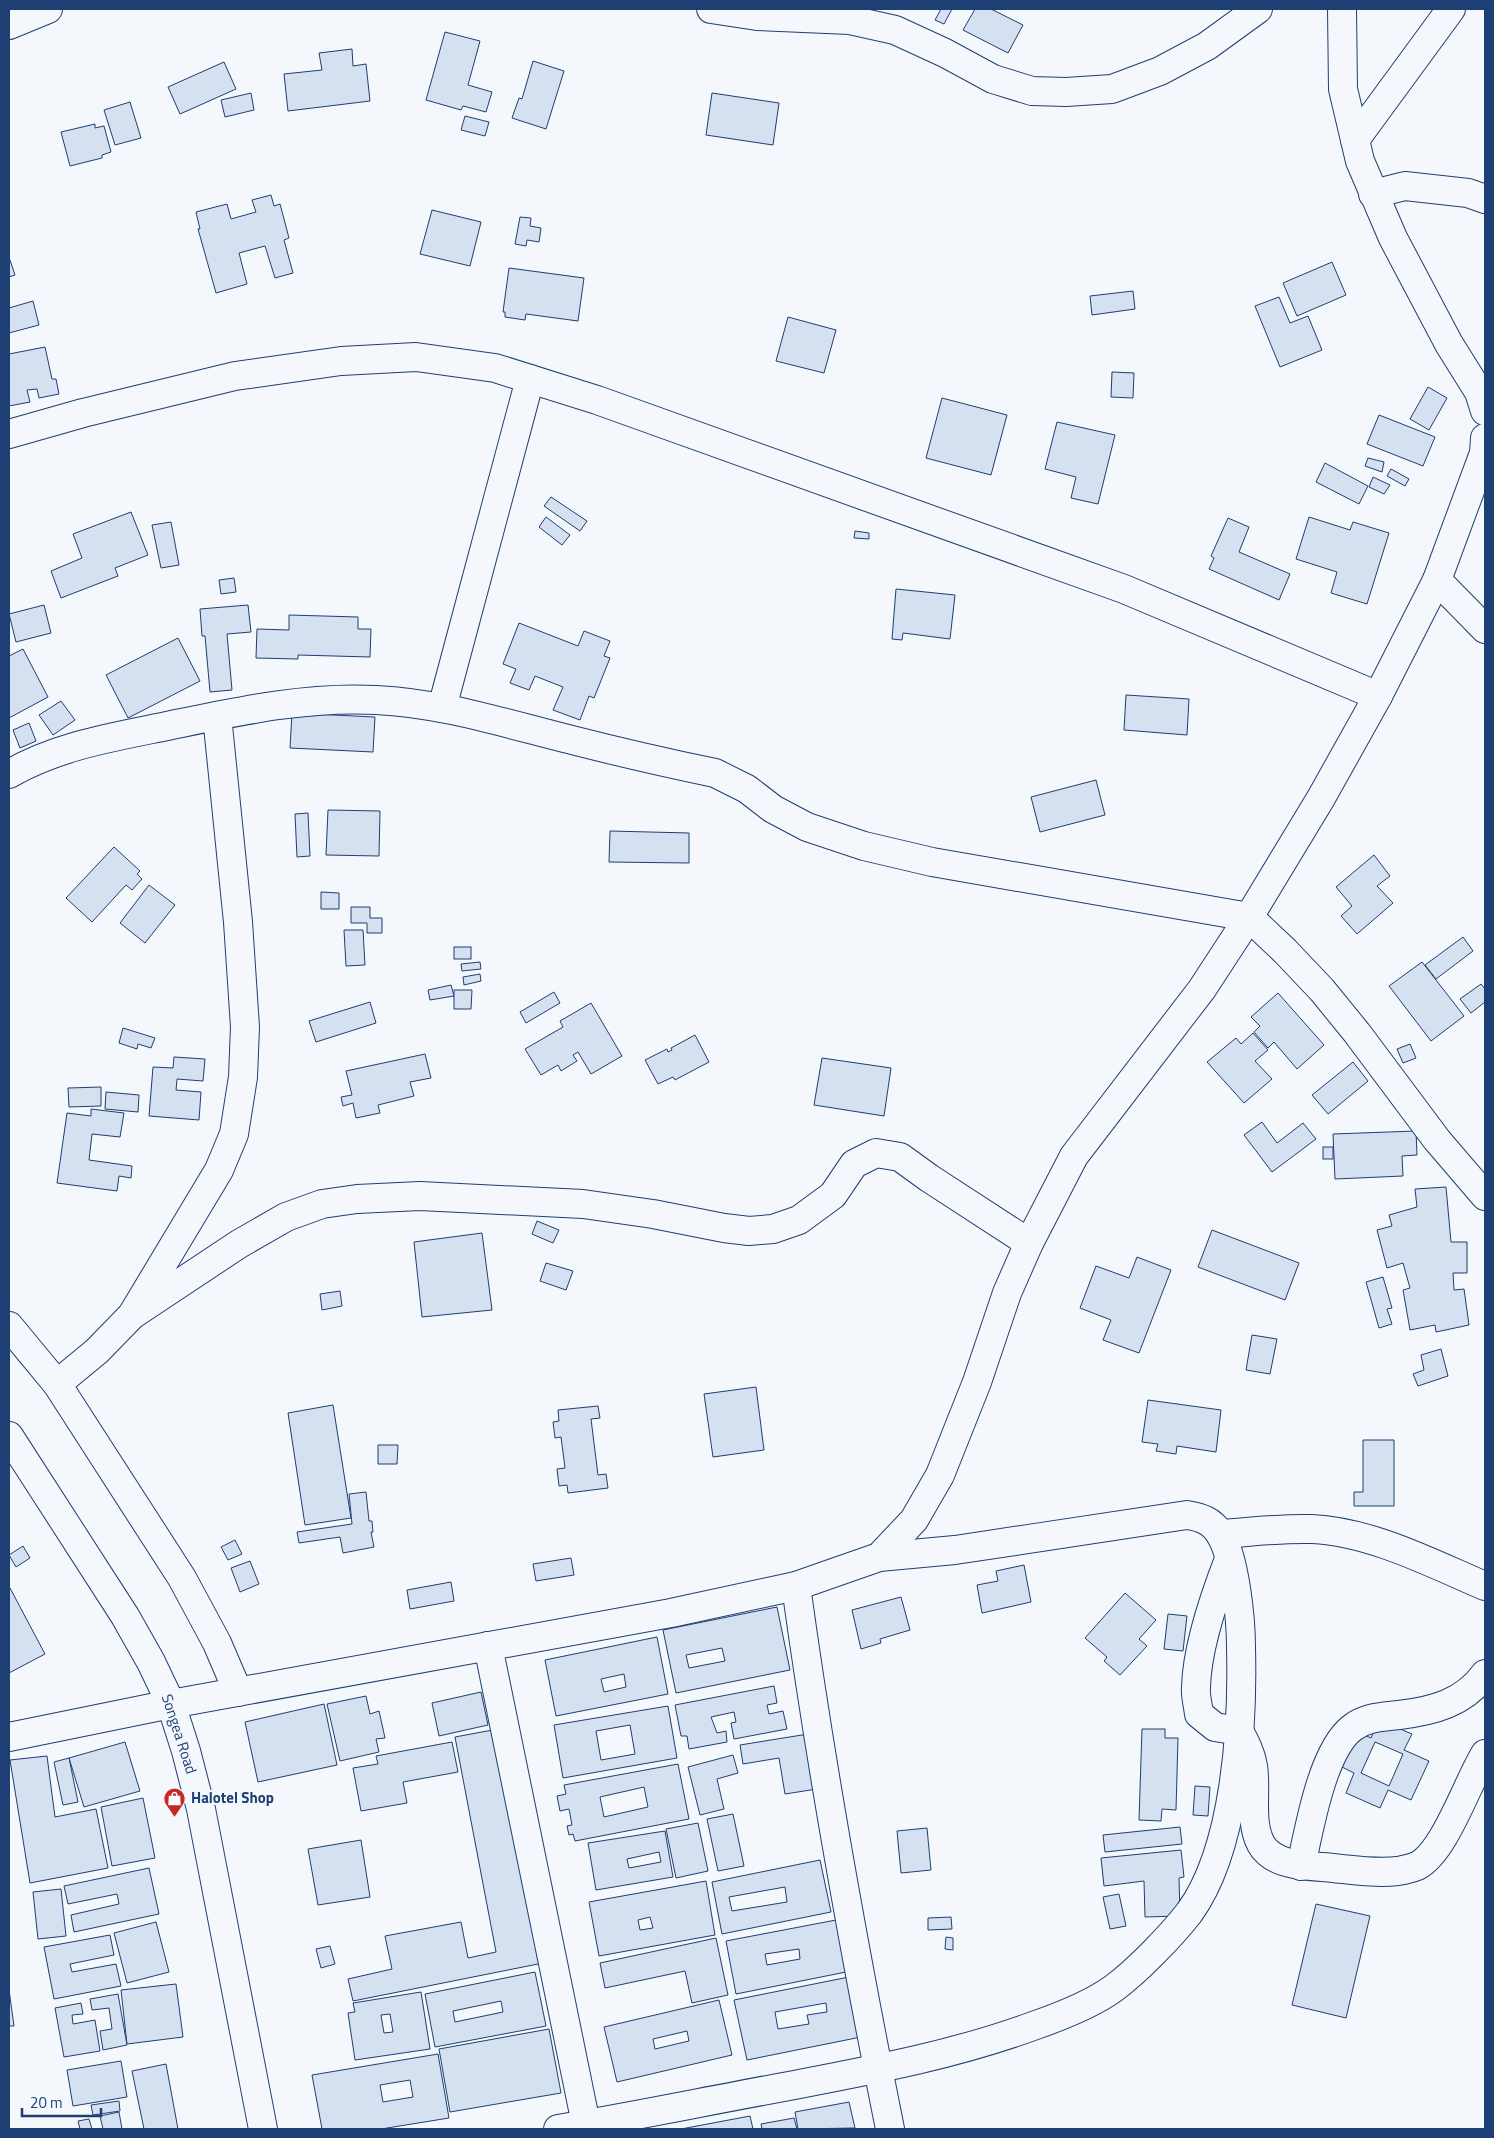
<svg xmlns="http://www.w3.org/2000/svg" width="1494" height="2138" viewBox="0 0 1494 2138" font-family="'Titillium Web',sans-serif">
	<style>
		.building { fill: #d5e0f0; stroke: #1d3f73; fill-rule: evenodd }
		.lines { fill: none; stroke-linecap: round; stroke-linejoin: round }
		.minor-casing { stroke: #1d3f73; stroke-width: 30 }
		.highway-casing { stroke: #1d3f73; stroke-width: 30 }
		.minor { stroke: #f4f7fb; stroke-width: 28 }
		.highway { stroke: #f4f7fb; stroke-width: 28 }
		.labels { text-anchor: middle; stroke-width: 4; stroke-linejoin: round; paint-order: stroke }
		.street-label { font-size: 15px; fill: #1d3f73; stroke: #f4f7fb }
		.poi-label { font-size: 15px; font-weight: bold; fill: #1d3f73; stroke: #f4f7fb; text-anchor: start }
	</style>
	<rect width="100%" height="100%" fill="#f4f7fb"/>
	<g class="building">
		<path d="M941 9H952L944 24 935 20Z"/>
		<path d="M975 9H991L1023 25 1008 53 963 30Z"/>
		<path d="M445 32 480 41 468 85 492 92 486 112 463 106 461 110 426 100Z"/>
		<path d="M352 49 353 66 366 64 370 101 288 111 284 74 322 70 319 53Z"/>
		<path d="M533 61 564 71 546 129 512 118 519 98 522 99Z"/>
		<path d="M224 62 236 89 180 114 168 87Z"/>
		<path d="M251 93 254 110 225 117 221 100Z"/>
		<path d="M712 93 779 103 773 145 706 135Z"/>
		<path d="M130 102 141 138 115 145 104 110Z"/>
		<path d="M465 116 489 122 485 136 461 130Z"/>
		<path d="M95 124V128L104 126 111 152 102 155V158L70 166 61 132Z"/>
		<path d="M271 195 274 206 280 204 289 238 284 240 293 273 275 278 265 246 239 253 247 284 216 293 198 229H200L196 212 227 204 231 219 256 212 252 200Z"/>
		<path d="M432 210 481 222 470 266 420 254Z"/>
		<path d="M520 217 531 218 530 226 541 228 539 242 527 240 526 246 515 244Z"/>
		<path d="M9 260H10L15 275 9 277Z"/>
		<path d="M1332 262 1346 295 1297 316 1283 283Z"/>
		<path d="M509 268 584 278 578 321 526 314 525 320 505 317V312H503Z"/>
		<path d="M1133 291 1135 309 1092 315 1090 296Z"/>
		<path d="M1279 297 1290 323 1308 316 1322 350 1280 367 1255 306Z"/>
		<path d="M33 301 39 325 9 333V308Z"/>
		<path d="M788 317 836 330 824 373 776 361Z"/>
		<path d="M45 347 52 379H56L59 394 39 398 37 389 27 390 30 402 9 406V354Z"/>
		<path d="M1112 372 1134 373 1133 398 1111 397Z"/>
		<path d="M1428 387 1447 398 1429 430 1410 419Z"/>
		<path d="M942 398 1007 415 991 475 926 458Z"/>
		<path d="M1379 415 1435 437 1423 466 1367 444Z"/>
		<path d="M1057 422 1115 435 1098 504 1071 498 1076 477 1045 469Z"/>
		<path d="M1368 458 1384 462 1382 472 1365 466Z"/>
		<path d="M1325 463 1368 486 1359 504 1316 482Z"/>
		<path d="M1391 469 1409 479 1405 486 1387 476Z"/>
		<path d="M1373 477 1390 485 1384 494 1369 487Z"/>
		<path d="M551 497 587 521 580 531 544 506Z"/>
		<path d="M131 512 148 555 115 568 118 576 61 598 51 571 82 558 73 534Z"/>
		<path d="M546 517 570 535 562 545 539 527Z"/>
		<path d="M1309 517 1350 530 1353 522 1389 533 1367 604 1331 593 1337 572 1296 559Z"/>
		<path d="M1228 518 1249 527 1239 552 1290 574 1279 600 1209 569 1214 558 1211 556Z"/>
		<path d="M171 522 179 565 161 568 152 525Z"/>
		<path d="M855 531 869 533V539L854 538Z"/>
		<path d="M234 578 236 592 221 594 219 580Z"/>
		<path d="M896 589 955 595 950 639 903 633 902 640 892 639Z"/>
		<path d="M44 605 51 633 16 642 9 614Z"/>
		<path d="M248 605 251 632 227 634 232 690 210 692 205 636H202L200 609Z"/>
		<path d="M289 615 358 617V629H371L370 657 298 655V659L256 658 257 629 289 630Z"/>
		<path d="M519 623 578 646 584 631 610 641 604 656 610 658 594 698 589 696 580 720 553 710 563 687 535 676 529 690 510 683 516 669 503 664Z"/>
		<path d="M178 638 200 681 128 718 106 675Z"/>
		<path d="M23 649 48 697 9 718V656Z"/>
		<path d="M1126 695 1189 699 1187 735 1124 730Z"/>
		<path d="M61 701 75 720 53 735 39 715Z"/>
		<path d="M292 713 375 717 373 752 290 748Z"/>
		<path d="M29 723 36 741 20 748 13 730Z"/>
		<path d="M1096 780 1105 815 1040 832 1031 797Z"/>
		<path d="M328 810 380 811 379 856 326 855Z"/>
		<path d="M308 813 310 856 297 857 295 814Z"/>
		<path d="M610 831 689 833V863L609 862Z"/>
		<path d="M114 847 140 871 137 874 142 879 132 890 126 885 92 922 66 898Z"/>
		<path d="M1374 855 1390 876 1377 886 1393 903 1357 934 1341 916 1352 906 1336 887Z"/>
		<path d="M149 885 175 905 145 943 120 923Z"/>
		<path d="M321 892 339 893V909H321Z"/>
		<path d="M351 907H370V918H382V933H367V923H351Z"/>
		<path d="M344 930H363L365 965 346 966Z"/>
		<path d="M1463 937 1473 951 1436 979 1425 965Z"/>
		<rect x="454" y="947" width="17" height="12"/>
		<path d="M480 962 481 969 462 971 461 964Z"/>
		<path d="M1422 962 1464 1016 1431 1041 1389 986Z"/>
		<path d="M480 974 481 981 464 985 463 977Z"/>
		<path d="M1481 984 1485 989V1002L1471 1013 1460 999Z"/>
		<path d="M451 985 454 996 430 1000 428 990Z"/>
		<path d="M454 990H472L471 1009H454Z"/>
		<path d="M554 992 560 1003 526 1023 520 1012Z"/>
		<path d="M1278 993 1324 1045 1297 1069 1274 1042 1268 1048 1254 1032 1260 1026 1251 1017Z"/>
		<path d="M370 1002 376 1023 316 1042 309 1021Z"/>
		<path d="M591 1003 622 1056 591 1074 578 1052 573 1055 577 1061 561 1071 558 1065 541 1075 525 1049 563 1027 560 1021Z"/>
		<path d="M123 1028 155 1038 151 1048 138 1044 137 1049 119 1043Z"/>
		<path d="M1253 1033 1268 1050 1255 1061 1272 1079 1244 1103 1207 1062 1236 1038 1241 1044Z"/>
		<path d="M695 1035 709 1062 675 1080 673 1077 658 1084 645 1060 667 1049 668 1052 672 1050 671 1048Z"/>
		<path d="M1410 1044 1416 1058 1403 1063 1397 1049Z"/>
		<path d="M425 1054 431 1078 410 1082 414 1096 378 1105 380 1113 356 1118 353 1103 343 1106 341 1097 352 1095 346 1071Z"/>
		<path d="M174 1057 205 1059 203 1081 177 1079 176 1090 201 1092 199 1120 149 1116 153 1067 173 1068Z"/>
		<path d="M822 1058 891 1068 884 1116 814 1105Z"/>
		<path d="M1353 1062 1368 1081 1328 1114 1312 1095Z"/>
		<path d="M101 1087V1106L69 1107 68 1088Z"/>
		<path d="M106 1092 139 1095 138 1112 105 1109Z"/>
		<path d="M91 1109 124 1113 120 1137 92 1134 89 1160 132 1166 131 1178 119 1176 117 1191 57 1183 67 1113 91 1116Z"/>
		<path d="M1262 1122 1277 1143 1303 1123 1316 1139 1272 1172 1244 1135Z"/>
		<path d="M1416 1131 1417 1155 1402 1156 1403 1176 1335 1179 1333 1134Z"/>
		<rect x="1323" y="1147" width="10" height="12"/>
		<path d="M1446 1187 1451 1242H1467V1273H1453L1454 1290 1464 1289 1469 1325 1436 1332 1435 1325 1410 1330 1403 1290 1410 1288 1403 1263 1387 1268 1377 1230 1392 1226 1389 1215 1417 1207 1415 1189Z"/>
		<path d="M537 1221 559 1230 553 1243 532 1234Z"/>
		<path d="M1212 1230 1299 1263 1285 1300 1198 1267Z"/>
		<path d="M482 1233 492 1310 422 1317 414 1242Z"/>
		<path d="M1137 1257 1171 1270 1139 1353 1103 1340 1111 1320 1080 1308 1096 1266 1129 1278Z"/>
		<path d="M546 1263 573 1271 566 1290 540 1281Z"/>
		<path d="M1383 1277 1392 1308 1387 1309 1392 1324 1379 1328 1366 1282Z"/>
		<path d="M340 1291 342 1306 322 1310 320 1294Z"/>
		<path d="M1252 1335 1277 1339 1270 1374 1246 1370Z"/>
		<path d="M1441 1349 1448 1376 1418 1386 1413 1374 1424 1370 1421 1355Z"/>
		<path d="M756 1387 764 1450 713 1457 704 1394Z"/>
		<path d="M1148 1400 1221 1410 1216 1452 1177 1446 1176 1454 1156 1451 1158 1444 1142 1442Z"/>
		<path d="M333 1405 351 1518 305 1525 288 1413Z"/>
		<path d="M598 1406 600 1418 591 1419 598 1475 606 1474 608 1488 568 1493 567 1485 559 1486 557 1469 565 1468 561 1437 555 1438 553 1422 559 1421 558 1410Z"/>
		<path d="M1363 1440H1394V1506H1354V1492H1363Z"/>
		<path d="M378 1445H398L397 1464H378Z"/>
		<path d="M366 1492 369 1521H372L373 1532H371L374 1547 343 1553 340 1537 299 1543 297 1532 352 1524 349 1494Z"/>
		<path d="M235 1540 242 1554 228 1560 221 1547Z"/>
		<path d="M23 1546 30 1558 16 1567 9 1555Z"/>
		<path d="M571 1558 574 1575 536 1581 533 1564Z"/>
		<path d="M250 1561 259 1584 240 1592 231 1568Z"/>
		<path d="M1024 1565 1031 1602 982 1613 977 1585 998 1581 996 1571Z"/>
		<path d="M451 1582 454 1601 410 1609 407 1590Z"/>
		<path d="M10 1588 45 1654 9 1673V1589Z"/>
		<path d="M1125 1593 1156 1620 1139 1639 1147 1646 1120 1675 1104 1661 1107 1657 1085 1638Z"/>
		<path d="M901 1597 910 1630 880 1639 881 1643 861 1649 852 1610Z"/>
		<path d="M777 1607 790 1670 676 1693 663 1630ZM722 1648 725 1661 689 1668 686 1655Z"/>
		<path d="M1168 1614 1187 1616 1183 1651 1164 1649Z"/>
		<path d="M657 1637 668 1694 556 1716 545 1660ZM624 1674 626 1687 604 1692 601 1679Z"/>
		<path d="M774 1686 777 1703 767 1705 769 1714 783 1711 787 1729 734 1739 731 1723 736 1722 734 1712 711 1717 717 1733 726 1731 727 1742 689 1749 687 1736H681L675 1705Z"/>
		<path d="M481 1692 488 1725 439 1736 432 1703Z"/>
		<path d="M366 1696 370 1714 379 1711 385 1738 376 1739 379 1752 340 1761 327 1704Z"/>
		<path d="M324 1704 337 1765 258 1782 245 1722Z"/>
		<path d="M668 1706 677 1758 563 1778 554 1725ZM630 1725 635 1754 601 1760 596 1731Z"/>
		<path d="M1379 1720 1412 1734 1404 1750 1429 1761 1411 1800 1388 1790 1380 1808 1346 1793 1354 1773 1342 1767 1358 1732 1371 1738ZM1375 1742 1403 1754 1389 1786 1361 1773Z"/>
		<path d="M498 1729 543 1963 353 2001 348 1979 392 1969 385 1936 461 1922 468 1958 496 1952 455 1737Z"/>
		<path d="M1142 1729H1165V1738H1178L1176 1810 1162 1809 1161 1821 1139 1820Z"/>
		<path d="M808 1734 817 1789 785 1794 779 1758 743 1764 740 1745Z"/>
		<path d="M125 1742 140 1791 84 1807 69 1758Z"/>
		<path d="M452 1742 458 1772 403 1782 407 1803 361 1811 353 1768 378 1764 376 1756Z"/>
		<path d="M733 1755 738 1773 717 1779 724 1809 700 1815 688 1767Z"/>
		<path d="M47 1756 55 1817 96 1809 108 1868 30 1883 10 1760Z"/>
		<path d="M69 1758 78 1802 63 1805 54 1762Z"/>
		<path d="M678 1764 689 1819 575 1841 573 1834 569 1835 567 1826 572 1825 569 1809 560 1811 557 1796 566 1794 564 1785ZM644 1787 648 1807 604 1817 600 1797Z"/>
		<path d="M1195 1786 1210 1787 1208 1816 1193 1815Z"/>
		<path d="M143 1798 155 1858 112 1866 101 1807Z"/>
		<path d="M733 1814 744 1866 718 1871 707 1819Z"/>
		<path d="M698 1823 708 1871 676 1878 666 1829Z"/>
		<path d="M1180 1827 1182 1844 1105 1852 1103 1835Z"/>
		<path d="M927 1828 931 1870 901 1873 897 1831Z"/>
		<path d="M665 1831 673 1877 596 1890 588 1843ZM659 1852 661 1862 629 1868 627 1859Z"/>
		<path d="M361 1840 370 1897 318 1905 308 1849Z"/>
		<path d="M1181 1850 1184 1877 1179 1878 1180 1916 1145 1917 1144 1881 1104 1886 1101 1858Z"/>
		<path d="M820 1860 831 1912 722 1934 712 1882ZM785 1887 787 1902 732 1911 729 1897Z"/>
		<path d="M149 1868 159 1914 74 1932 71 1915 119 1904 117 1894 68 1904 64 1886Z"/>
		<path d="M706 1881 715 1935 599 1956 589 1902ZM650 1917 653 1928 640 1930 638 1920Z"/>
		<path d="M61 1889 66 1936 38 1939 33 1892Z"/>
		<path d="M1119 1894 1126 1926 1110 1929 1103 1897Z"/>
		<path d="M1316 1904 1370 1916 1346 2018 1292 2005Z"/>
		<path d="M951 1917 952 1929 928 1930V1918Z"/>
		<path d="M836 1920 846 1972 736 1994 726 1941ZM799 1949 800 1959 767 1965 765 1954Z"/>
		<path d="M156 1922 169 1972 127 1983 114 1933Z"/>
		<path d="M110 1935 114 1955 70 1964 72 1972 116 1964 121 1986 54 1999 44 1947Z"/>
		<path d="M946 1937 953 1938V1950L945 1949Z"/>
		<path d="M716 1938 728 1995 692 2003 685 1971 605 1988 600 1963Z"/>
		<path d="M330 1946 335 1964 321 1968 316 1949Z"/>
		<path d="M535 1972 546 2026 435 2047 425 1994ZM501 2001 503 2012 455 2022 453 2011Z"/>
		<path d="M849 1977 861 2037 747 2060 734 2000ZM826 2003 827 2012 807 2015 809 2024 778 2029 775 2012Z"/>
		<path d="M176 1984 183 2037 127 2044 121 1990Z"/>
		<path d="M9 1990 14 2026H9Z"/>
		<path d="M421 1992 430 2049 355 2060 348 2013 355 2012 353 2003ZM390 2014 393 2032 384 2033 381 2015Z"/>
		<path d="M118 1994 127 2045 103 2050 100 2031 112 2029 109 2008 92 2010 90 1999Z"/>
		<path d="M719 2000 732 2055 617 2082 604 2027ZM687 2031 689 2041 655 2049 653 2039Z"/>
		<path d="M81 2003 83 2014 72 2015 73 2024 95 2020 100 2051 64 2057 55 2008Z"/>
		<path d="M549 2029 561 2093 450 2112 439 2049Z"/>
		<path d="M438 2054 449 2118 381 2129H322L312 2075ZM410 2080 413 2097 383 2102 380 2085Z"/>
		<path d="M121 2061 127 2097 73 2106 67 2070Z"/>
		<path d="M166 2064 178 2129H144L132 2071Z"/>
		<path d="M119 2101 120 2111 93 2115 91 2105Z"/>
		<path d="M849 2102 855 2128 798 2129 795 2112Z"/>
		<path d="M119 2112 122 2129H103L100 2116Z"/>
		<path d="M750 2116 753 2129H681Z"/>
		<path d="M794 2118 797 2129H762L761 2124Z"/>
		<path d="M89 2119 92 2129H80L78 2121Z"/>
	</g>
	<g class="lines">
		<defs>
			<g id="minor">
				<path d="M711 9 757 16 850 20 895 30 945 53 993 79 1032 91 1066 92 1112 89 1160 71 1207 46 1258 9"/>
				<path d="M1342 9 1343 89 1360 161 1393 238 1449 344 1479 392 1485 411"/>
				<path d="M9 25 48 9"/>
				<path d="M1355 140 1451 9"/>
				<path d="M1373 194 1405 186 1468 193 1485 199"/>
				<path d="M9 434 83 413 235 376 341 361 416 357 495 368 597 400 1124 589 1378 696"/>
				<path d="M1437 580 1485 629"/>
				<path d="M442 708 530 379"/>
				<path d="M9 774C57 746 113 737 167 726 235 712 306 696 376 700 443 703 507 724 572 740 619 752 667 763 715 773L747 789 773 809 807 827 864 846 932 862 1249 917 1285 951 1322 990 1357 1033 1437 1140 1485 1196"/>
				<path d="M132 1315 239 1244 286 1217 322 1204 357 1199 420 1196 583 1204 653 1214 724 1228 749 1231 773 1229 799 1220 833 1195 854 1164 876 1153 900 1157 929 1178 1029 1243"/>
				<path d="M9 1326 57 1384 182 1578 217 1643 238 1692"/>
				<path d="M57 1384 97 1351 132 1315 219 1170 234 1134 243 1077 245 1027 238 922 217 716"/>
				<path d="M1221 1534C1251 1532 1282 1528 1312 1529 1372 1532 1431 1563 1485 1586"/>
				<path d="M1229 1559C1215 1595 1197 1648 1196 1687 1195 1695 1198 1705 1199 1714L1215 1727 1239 1731C1245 1742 1251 1753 1253 1766 1257 1791 1249 1822 1261 1844 1272 1864 1302 1866 1322 1867 1348 1869 1373 1874 1398 1871 1404 1870 1412 1868 1417 1866 1445 1852 1468 1781 1485 1754"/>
				<path d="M796 1586C821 1768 854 1949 890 2129"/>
				<path d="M488 1646 587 2129"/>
				<path d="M9 1737 171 1704 671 1613 796 1586 879 1557 914 1520 940 1475 977 1382 1007 1293 1029 1243 1074 1156 1202 989 1249 917 1321 798 1378 696 1437 580 1484 453 1485 438"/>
				<path d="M1301 1866C1309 1830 1322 1751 1352 1728 1366 1717 1382 1717 1399 1715 1433 1711 1464 1703 1485 1674"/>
				<path d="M558 2129C635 2116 712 2100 789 2086 872 2070 954 2055 1033 2026 1059 2017 1091 2005 1114 1988 1137 1971 1171 1936 1189 1913 1236 1849 1243 1726 1241 1648 1241 1619 1235 1558 1220 1534 1212 1521 1201 1517 1187 1515L955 1550 879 1557"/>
			</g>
			<path id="highway" d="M9 1436 125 1616 151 1662 171 1704 186 1751 201 1809 263 2129"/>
		</defs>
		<use href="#minor" class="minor-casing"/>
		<use href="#highway" class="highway-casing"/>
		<use href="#minor" class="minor"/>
		<use href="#highway" class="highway"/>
	</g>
	<defs>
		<symbol id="shop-pin" viewBox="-11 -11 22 30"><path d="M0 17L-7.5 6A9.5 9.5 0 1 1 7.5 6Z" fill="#c62828" stroke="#f4f7fb"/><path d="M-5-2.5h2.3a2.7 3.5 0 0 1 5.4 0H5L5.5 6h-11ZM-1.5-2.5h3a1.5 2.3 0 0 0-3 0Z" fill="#fff"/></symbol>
	</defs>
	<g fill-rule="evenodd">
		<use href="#shop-pin" x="162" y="1786" width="25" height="34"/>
	</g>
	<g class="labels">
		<g class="street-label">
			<text transform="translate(179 1734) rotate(72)" y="5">Songea Road</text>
		</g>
		<g class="poi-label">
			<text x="191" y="1803">Halotel Shop</text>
		</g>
	</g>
	<rect width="1494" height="2138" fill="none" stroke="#1d3f73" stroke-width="20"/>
	<path d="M22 2108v8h79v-8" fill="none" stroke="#1d3f73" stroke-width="2.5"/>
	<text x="30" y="2108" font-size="15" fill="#1d3f73" stroke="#f4f7fb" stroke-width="4" paint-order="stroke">20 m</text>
</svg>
